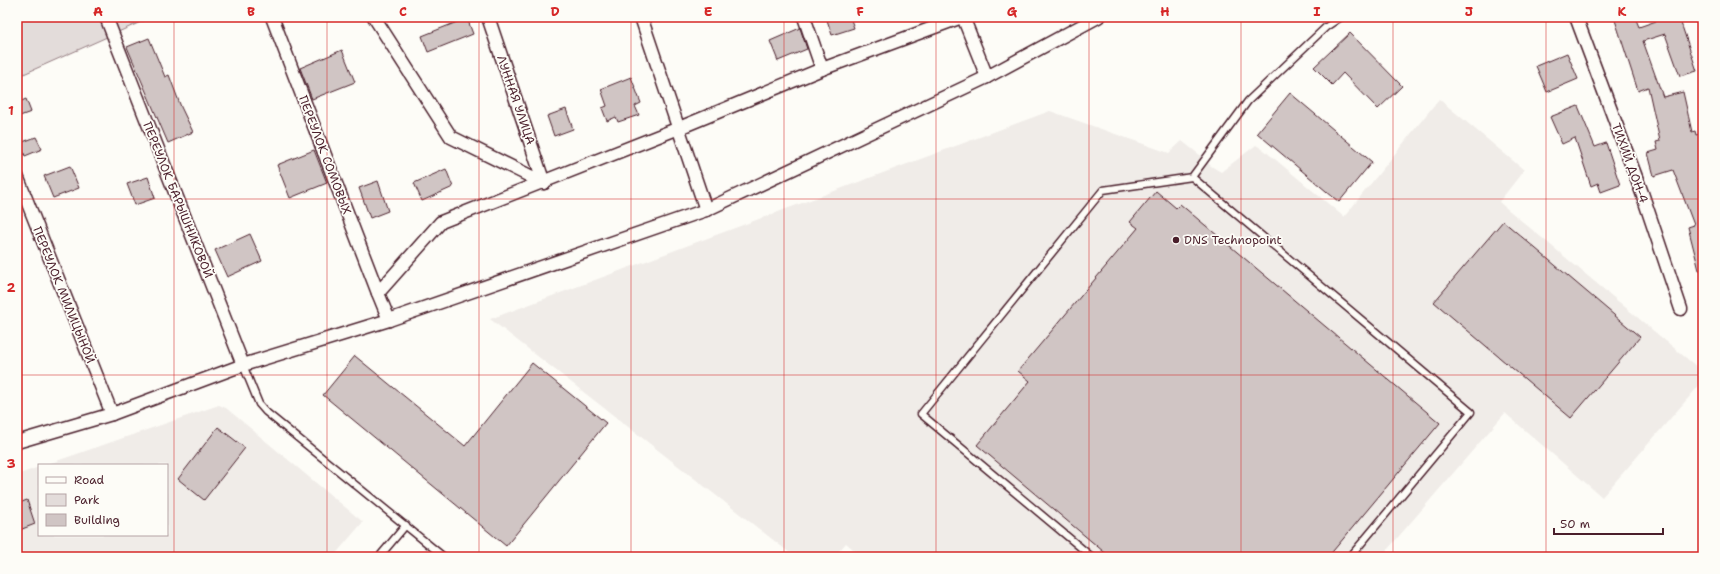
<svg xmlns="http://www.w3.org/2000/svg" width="1720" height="574" viewBox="0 0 1720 574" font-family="'Shantell Sans',sans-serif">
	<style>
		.built { fill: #f0ece8 }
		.green { fill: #e3dcda; stroke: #967e82 }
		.building { fill: #d0c5c4; stroke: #4a1f2b }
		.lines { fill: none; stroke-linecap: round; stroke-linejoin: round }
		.lane-casing { stroke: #4a1f2b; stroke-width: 9 }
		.street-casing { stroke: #4a1f2b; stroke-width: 15 }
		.lane { stroke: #fdfcf7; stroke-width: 6 }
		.street { stroke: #fdfcf7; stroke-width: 12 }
		.grid { fill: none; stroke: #d62828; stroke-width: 1; stroke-opacity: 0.55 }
		.poi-dot { fill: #4a1f2b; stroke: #fdfcf7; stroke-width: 1.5 }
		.labels { text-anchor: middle; stroke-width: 3.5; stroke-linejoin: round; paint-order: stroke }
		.street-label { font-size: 12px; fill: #4a1f2b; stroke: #fdfcf7 }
		.poi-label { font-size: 12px; fill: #4a1f2b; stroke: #fdfcf7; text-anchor: start }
		.neatline { fill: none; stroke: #d62828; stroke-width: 1.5 }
		.grid-label { font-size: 13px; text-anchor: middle; font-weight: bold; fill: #d62828 }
	</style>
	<rect width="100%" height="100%" fill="#fdfcf7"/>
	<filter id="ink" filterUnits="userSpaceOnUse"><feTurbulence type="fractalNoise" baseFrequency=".025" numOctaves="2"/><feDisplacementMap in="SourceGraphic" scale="8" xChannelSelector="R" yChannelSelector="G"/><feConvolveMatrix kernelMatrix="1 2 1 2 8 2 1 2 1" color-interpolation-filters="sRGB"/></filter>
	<g filter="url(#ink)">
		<g class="built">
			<path d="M1439 99 1524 170 1499 202 1703 372V381L1602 497 1505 413 1381 557H862L846 543 834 557H795L490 319 1050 111 1169 153 1182 141 1201 156 1211 166 1221 172 1256 145 1264 150 1344 217Z"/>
			<path d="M219 405 226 408 363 522 333 557H17V475L39 467V535H167V465H45Z"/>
		</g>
		<path class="green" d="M17 17H152L17 77Z"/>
		<g class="building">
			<path d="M826 17H850L854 28 832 35Z"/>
			<path d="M1614 17H1635L1639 27 1659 20 1658 17H1679L1697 71 1680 76 1665 34 1643 41 1663 97 1683 92 1692 132 1695 131 1696 135 1703 133V270H1699L1688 227 1694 225 1673 170 1654 176 1648 153 1658 150 1656 142 1660 141 1648 87 1638 91Z"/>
			<path d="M467 18 473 34 428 52 422 36Z"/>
			<path d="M800 28 807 49 778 61 770 41Z"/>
			<path d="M1350 33 1402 86 1378 109 1343 73 1332 85 1314 67Z"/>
			<path d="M149 38 165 77 169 75 181 107 193 132 168 143 127 47Z"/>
			<path d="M342 50 355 82 312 99 300 68Z"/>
			<path d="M1567 53 1578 79 1547 92 1536 66Z"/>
			<path d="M631 77 641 103 635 106 639 115 618 122 616 117 607 121 602 108 607 106 601 89Z"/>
			<path d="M1290 93 1372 162 1339 202 1257 133Z"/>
			<path d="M26 99 31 112 17 117V103Z"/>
			<path d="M1578 106 1595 147 1606 143 1620 185 1601 192 1598 183 1591 186 1575 138 1562 144 1550 117Z"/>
			<path d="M566 109 573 129 554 136 547 116Z"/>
			<path d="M36 137 42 149 25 156 20 143Z"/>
			<path d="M314 150 327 183 290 198 277 165Z"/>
			<path d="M70 166 79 188 53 198 44 176Z"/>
			<path d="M446 169 453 187 422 201 414 183Z"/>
			<path d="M148 177 155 198 135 205 127 184Z"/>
			<path d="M378 181 388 211 370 218 359 188Z"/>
			<path d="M1156 191 1176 208 1180 204 1440 423 1328 557H1110L977 445 1030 381 1018 371 1138 228 1130 222Z"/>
			<path d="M1503 221 1640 337 1571 418 1434 302Z"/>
			<path d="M250 234 262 261 227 277 215 250Z"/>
			<path d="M355 356 465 446 532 363 606 423 506 546 323 395Z"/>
			<path d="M218 427 245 448 204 500 178 479Z"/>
			<path d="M27 500 35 524 17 531V504Z"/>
		</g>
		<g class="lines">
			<defs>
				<g id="lane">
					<path d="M1192 177 1471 412 1350 557"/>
					<path d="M243 365 259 404 266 412 444 557"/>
					<path d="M379 557 406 525"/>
					<path d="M1092 557 921 414 1103 190 1192 177 1248 101 1326 27 1341 17"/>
				</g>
				<g id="street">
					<path d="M106 17 243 365"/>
					<path d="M272 17 378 293"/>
					<path d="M374 17 451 137 544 183"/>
					<path d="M488 17 544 183"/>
					<path d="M641 17 706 210"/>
					<path d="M804 17 822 69"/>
					<path d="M963 17 987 77"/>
					<path d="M1576 17 1642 193 1681 309"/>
					<path d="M17 176 112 414"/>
					<path d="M389 320 378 293 441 222 679 128 822 69 962 17"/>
					<path d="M17 442 112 414 243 365 389 320 706 210 987 77 1098 17"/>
				</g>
			</defs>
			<use href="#lane" class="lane-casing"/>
			<use href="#street" class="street-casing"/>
			<use href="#lane" class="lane"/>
			<use href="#street" class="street"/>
		</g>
	</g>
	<path class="grid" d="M174 17V557M327 17V557M479 17V557M631 17V557M784 17V557M936 17V557M1089 17V557M1241 17V557M1393 17V557M1546 17V557M17 199H1703M17 375H1703"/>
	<circle class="poi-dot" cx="1176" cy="240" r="4"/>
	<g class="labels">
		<g class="street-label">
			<text transform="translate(516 100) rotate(71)" y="4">ЛУННАЯ УЛИЦА</text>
			<text transform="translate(325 155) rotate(69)" y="4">ПЕРЕУЛОК СОМОВЫХ</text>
			<text transform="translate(1630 163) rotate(70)" y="4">ТИХИЙ ДОН-4</text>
			<text transform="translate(178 200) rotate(68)" y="4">ПЕРЕУЛОК БАРЫШНИКОВОЙ</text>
			<text transform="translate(64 295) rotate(68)" y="4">ПЕРЕУЛОК МИЛИЦЫНОЙ</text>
		</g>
		<g class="poi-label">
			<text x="1184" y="244">DNS Technopoint</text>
		</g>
	</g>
	<rect width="1720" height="574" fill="none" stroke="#fdfcf7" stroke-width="44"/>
	<rect x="38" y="464" width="130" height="72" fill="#fdfcf7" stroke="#b5a4a5"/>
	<rect x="46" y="477" width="20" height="6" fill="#fdfcf7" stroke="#b5a4a5"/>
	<text x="74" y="484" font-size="12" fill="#4a1f2b">Road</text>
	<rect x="46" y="494" width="20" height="12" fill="#e3dcda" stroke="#b5a4a5"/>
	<text x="74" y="504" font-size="12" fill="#4a1f2b">Park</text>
	<rect x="46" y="514" width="20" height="12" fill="#d0c5c4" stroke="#b5a4a5"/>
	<text x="74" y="524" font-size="12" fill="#4a1f2b">Building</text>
	<path d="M1554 528v6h109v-6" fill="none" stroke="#4a1f2b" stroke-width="2"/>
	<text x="1560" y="528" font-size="12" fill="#4a1f2b" stroke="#fdfcf7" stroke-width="3" paint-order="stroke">50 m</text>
	<rect x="22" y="22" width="1676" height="530" class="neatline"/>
	<g class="grid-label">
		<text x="98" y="16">A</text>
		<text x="251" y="16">B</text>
		<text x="403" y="16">C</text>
		<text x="555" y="16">D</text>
		<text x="708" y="16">E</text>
		<text x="860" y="16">F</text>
		<text x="1012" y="16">G</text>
		<text x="1165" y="16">H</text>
		<text x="1317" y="16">I</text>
		<text x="1469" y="16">J</text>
		<text x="1622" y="16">K</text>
		<text x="11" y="115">1</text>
		<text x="11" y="292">2</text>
		<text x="11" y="468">3</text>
	</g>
</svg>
